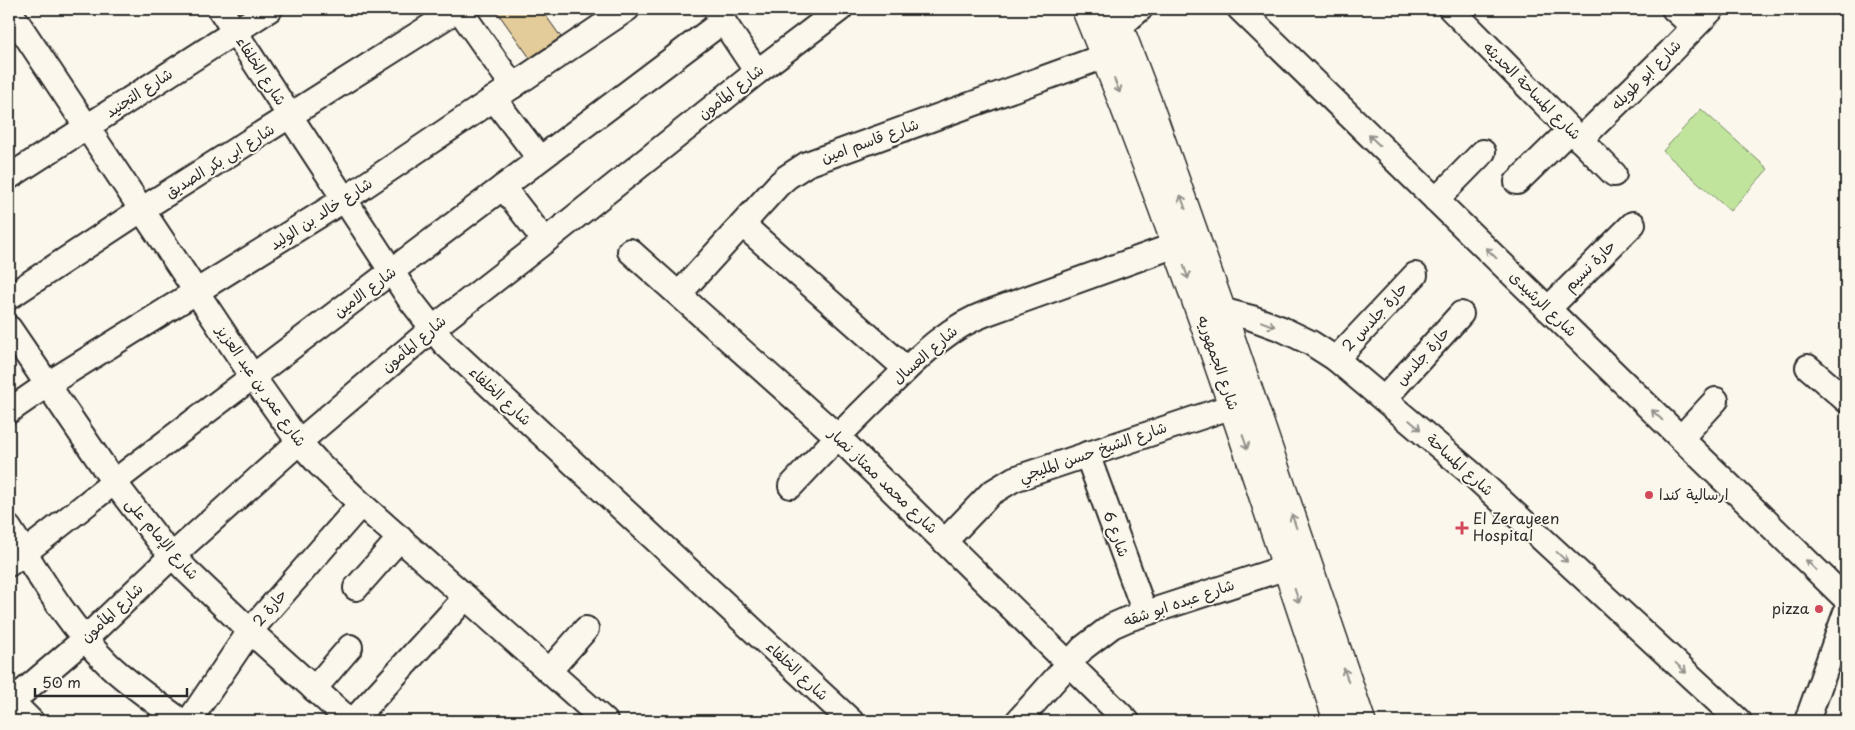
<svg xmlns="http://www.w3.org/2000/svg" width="1855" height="730" viewBox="0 0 1855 730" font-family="'Playpen Sans','Playpen Sans Arabic',sans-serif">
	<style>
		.green { fill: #c1e49d; stroke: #768864 }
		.building { fill: #e3cb9a; stroke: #2b2b2b }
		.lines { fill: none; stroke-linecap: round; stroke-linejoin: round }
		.street-casing { stroke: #2b2b2b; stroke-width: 28 }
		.secondary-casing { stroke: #2b2b2b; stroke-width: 31 }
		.street { stroke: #fbf7ec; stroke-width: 24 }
		.secondary { stroke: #fbf7ec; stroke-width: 28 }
		.oneway { stroke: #93918c }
		.poi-dot { fill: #d1495b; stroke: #fbf7ec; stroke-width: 2 }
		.labels { text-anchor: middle; stroke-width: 4; stroke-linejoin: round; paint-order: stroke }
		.street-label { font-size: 15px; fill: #2b2b2b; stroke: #fbf7ec }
		.poi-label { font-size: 15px; fill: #2b2b2b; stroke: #fbf7ec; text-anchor: start }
	</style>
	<rect width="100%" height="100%" fill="#fbf7ec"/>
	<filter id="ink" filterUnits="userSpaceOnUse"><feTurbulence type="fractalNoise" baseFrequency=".02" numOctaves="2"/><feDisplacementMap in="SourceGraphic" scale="10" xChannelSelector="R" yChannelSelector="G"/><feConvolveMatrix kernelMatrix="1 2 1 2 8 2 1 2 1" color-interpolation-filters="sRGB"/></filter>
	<g filter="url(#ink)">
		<path class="green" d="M1701 109 1768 169 1730 211 1663 151Z"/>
		<path class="building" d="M495 9H541L561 37 530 58Z"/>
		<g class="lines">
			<defs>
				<g id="street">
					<path d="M220 9 409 298 444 343 851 721"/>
					<path d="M459 9 513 86"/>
					<path d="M715 9 757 72"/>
					<path d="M1240 9 1846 599"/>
					<path d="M1451 9 1614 174"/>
					<path d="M1674 9 1694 27"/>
					<path d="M9 10 253 377 299 442 319 464 361 504 605 721"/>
					<path d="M1119 27 1140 9"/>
					<path d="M494 99 539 158"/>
					<path d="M1580 140 1671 51 1712 9"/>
					<path d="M9 177 270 9"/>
					<path d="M1517 182 1570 130"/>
					<path d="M503 187 545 241"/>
					<path d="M1436 200 1483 152"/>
					<path d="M743 225 906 369"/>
					<path d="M630 251 838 437 1127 721"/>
					<path d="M679 294 778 185 787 177 807 164 1105 56"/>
					<path d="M9 297 141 210 458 9"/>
					<path d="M1548 309 1633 224"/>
					<path d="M1207 314 1221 310 1252 318 1282 329 1311 343 1336 359 1472 474 1739 721"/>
					<path d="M9 328 114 482 160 542 187 571 250 631 350 721"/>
					<path d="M1336 359 1415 275"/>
					<path d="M1808 367 1846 400"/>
					<path d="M1384 399 1461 314"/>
					<path d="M9 411 48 384 345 199 627 9"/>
					<path d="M1681 438 1716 400"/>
					<path d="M1087 454 1145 613"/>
					<path d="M791 486C823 452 854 419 887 388 918 358 946 328 987 313L1176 245"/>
					<path d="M9 528C39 575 68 625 108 664 130 685 157 703 181 721"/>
					<path d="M945 541 991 493 1014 479 1233 406"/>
					<path d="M9 564C56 530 101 491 148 456 340 311 530 165 723 21"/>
					<path d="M356 588 400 538"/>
					<path d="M549 671 586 629"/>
					<path d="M314 689 350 647"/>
					<path d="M11 701 31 721"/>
					<path d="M9 704 85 639 172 556 299 442 432 329 545 241 757 72 840 9"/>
					<path d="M189 721 250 631 361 504"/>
					<path d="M353 721 466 597"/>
					<path d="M1018 721 1083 648 1112 626 1128 619 1287 567"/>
					<path d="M1807 721 1846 612"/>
				</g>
				<g id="secondary">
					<path d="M1086 9C1181 242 1259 482 1338 721"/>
					<path d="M1112 9 1147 101 1221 310 1361 721"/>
				</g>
			</defs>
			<use href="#street" class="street-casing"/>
			<use href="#secondary" class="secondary-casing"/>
			<use href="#street" class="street"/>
			<use href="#secondary" class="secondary"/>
		</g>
		<defs><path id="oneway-shaft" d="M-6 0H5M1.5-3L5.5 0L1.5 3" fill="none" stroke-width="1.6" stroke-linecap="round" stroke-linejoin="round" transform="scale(1.25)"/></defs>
		<g class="oneway">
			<use href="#oneway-shaft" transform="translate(1117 86) rotate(68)"/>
			<use href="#oneway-shaft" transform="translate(1374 140) rotate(-136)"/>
			<use href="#oneway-shaft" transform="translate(1183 202) rotate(-110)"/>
			<use href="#oneway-shaft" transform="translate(1491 253) rotate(-136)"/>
			<use href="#oneway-shaft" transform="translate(1186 272) rotate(71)"/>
			<use href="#oneway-shaft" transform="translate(1268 324) rotate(21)"/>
			<use href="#oneway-shaft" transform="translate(1657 415) rotate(-136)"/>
			<use href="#oneway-shaft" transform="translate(1415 425) rotate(40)"/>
			<use href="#oneway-shaft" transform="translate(1245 442) rotate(71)"/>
			<use href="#oneway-shaft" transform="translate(1294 521) rotate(-109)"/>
			<use href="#oneway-shaft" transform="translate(1562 557) rotate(43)"/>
			<use href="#oneway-shaft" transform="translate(1811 565) rotate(-136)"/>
			<use href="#oneway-shaft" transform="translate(1297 596) rotate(72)"/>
			<use href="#oneway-shaft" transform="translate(1681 668) rotate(43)"/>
			<use href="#oneway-shaft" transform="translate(1346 675) rotate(-108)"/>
		</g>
	</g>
	<g class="poi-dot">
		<circle cx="1649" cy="495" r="5"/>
		<path d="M1459.5 520.5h5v5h5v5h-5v5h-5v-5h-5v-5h5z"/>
		<circle cx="1819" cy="609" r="5"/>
	</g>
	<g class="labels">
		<g class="street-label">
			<text transform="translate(261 71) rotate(57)" y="5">شارع الخلفاء</text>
			<text transform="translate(1646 75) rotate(-45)" y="5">شارع ابو طويله</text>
			<text transform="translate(1532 91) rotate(45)" y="5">شارع المساحة الحديثه</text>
			<text transform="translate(731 92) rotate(-38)" y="5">شارع المأمون</text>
			<text transform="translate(139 93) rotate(-33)" y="5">شارع التجنيد</text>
			<text transform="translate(870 141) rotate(-20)" y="5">شارع قاسم امين</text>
			<text transform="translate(220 161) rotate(-32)" y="5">شارع ابى بكر الصديق</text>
			<text transform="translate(321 214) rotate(-33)" y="5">شارع خالد بن الوليد</text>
			<text transform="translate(1590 266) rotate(-45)" y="5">حارة نسيم</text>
			<text transform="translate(365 292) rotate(-37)" y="5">شارع الامين</text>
			<text transform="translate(1543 304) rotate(44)" y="5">شارع الرشيدى</text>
			<text transform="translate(1375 317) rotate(-47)" y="5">حارة جلدس 2</text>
			<text transform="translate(414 344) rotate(-40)" y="5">شارع المأمون</text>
			<text transform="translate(925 355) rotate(-41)" y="5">شارع العسال</text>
			<text transform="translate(1423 356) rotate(-48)" y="5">حارة جلدس</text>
			<text transform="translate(1218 363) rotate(71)" y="5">شارع الجمهوريه</text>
			<text transform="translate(261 386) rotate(55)" y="5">شارع عمر بن عبد العزيز</text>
			<text transform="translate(500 396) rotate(43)" y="5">شارع الخلفاء</text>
			<text transform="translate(1093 452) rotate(-19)" y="5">شارع الشيخ حسن المليجي</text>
			<text transform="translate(1460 465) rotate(42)" y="5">شارع المساحة</text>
			<text transform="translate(883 481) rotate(44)" y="5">شارع محمد ممتاز نصار</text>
			<text transform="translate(1116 534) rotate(70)" y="5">شارع 6</text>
			<text transform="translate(162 539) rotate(49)" y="5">شارع الإمام على</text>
			<text transform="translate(1179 603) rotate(-19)" y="5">شارع عبده ابو شقه</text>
			<text transform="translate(270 608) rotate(-50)" y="5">حارة 2</text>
			<text transform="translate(112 613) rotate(-43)" y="5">شارع المأمون</text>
			<text transform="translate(797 671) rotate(43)" y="5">شارع الخلفاء</text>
		</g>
		<g class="poi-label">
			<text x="1659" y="500">ارسالية كندا</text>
			<text x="1473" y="524">El Zerayeen<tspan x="1473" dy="17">Hospital</tspan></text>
			<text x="1809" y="614" text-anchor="end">pizza</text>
		</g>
	</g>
	<rect width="1855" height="730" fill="none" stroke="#fbf7ec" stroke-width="30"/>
	<rect x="15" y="15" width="1825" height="700" fill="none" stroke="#2b2b2b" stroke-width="2" filter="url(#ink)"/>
	<path d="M35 688v8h152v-8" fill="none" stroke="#2b2b2b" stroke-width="2.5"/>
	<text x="42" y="688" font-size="15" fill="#2b2b2b" stroke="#fbf7ec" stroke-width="4" paint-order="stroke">50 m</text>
</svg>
